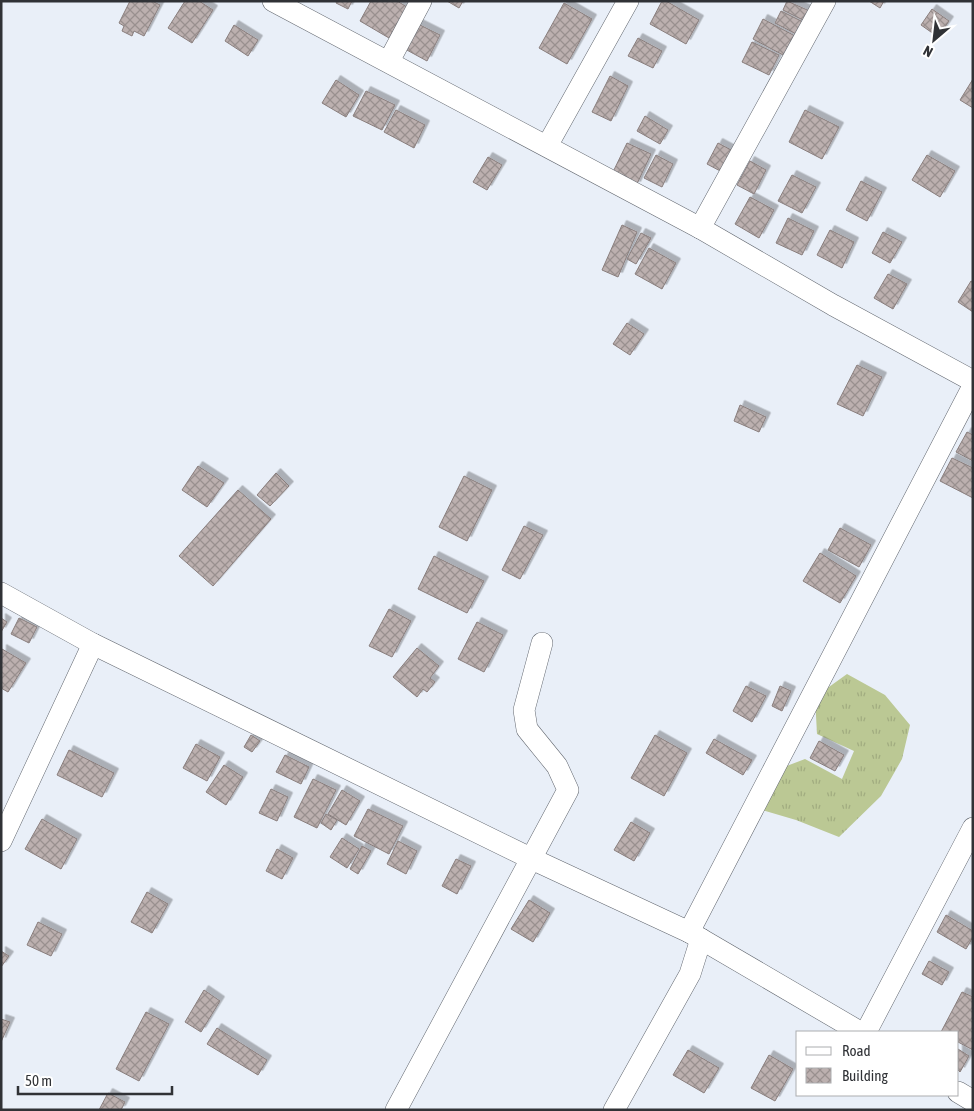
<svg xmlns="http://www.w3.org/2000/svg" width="974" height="1111" viewBox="0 0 974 1111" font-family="'Asap Condensed',sans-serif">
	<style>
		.grass { fill: url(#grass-tufts) }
		.building { fill: url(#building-cross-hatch); stroke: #897e7d; filter: url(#shadow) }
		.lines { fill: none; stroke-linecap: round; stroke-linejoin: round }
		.minor-casing { stroke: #62676f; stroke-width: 22 }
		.minor { stroke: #fff; stroke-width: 21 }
	</style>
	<defs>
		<pattern id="grass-tufts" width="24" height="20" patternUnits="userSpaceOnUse" patternTransform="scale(1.25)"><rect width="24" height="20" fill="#bbc894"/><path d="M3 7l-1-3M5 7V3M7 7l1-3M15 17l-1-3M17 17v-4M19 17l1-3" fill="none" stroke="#a1ac80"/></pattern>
		<pattern id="building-cross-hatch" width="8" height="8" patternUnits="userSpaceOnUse" patternTransform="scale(1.25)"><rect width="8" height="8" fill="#bcb0af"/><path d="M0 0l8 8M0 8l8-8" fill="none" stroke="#99908f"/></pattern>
		<filter id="shadow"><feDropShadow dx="4.5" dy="-4.5" stdDeviation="0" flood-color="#0004"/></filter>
	</defs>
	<rect width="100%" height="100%" fill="#e9eff8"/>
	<path class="grass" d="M847 674 885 695 910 725 902 759 881 796 839 837 796 820 762 810 784 767 805 759 842 779 854 751 817 734 815 697Z"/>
	<g class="building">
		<path d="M130 1H152L160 5 144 36 134 31 132 36 122 31 124 26 119 23Z"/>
		<path d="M185 1H199L213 10 192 43 168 28Z"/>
		<path d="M337 1H352L348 9 336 3Z"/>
		<path d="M371 1H397L407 7 389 38 360 21Z"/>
		<path d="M447 1H463L459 8Z"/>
		<path d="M662 1H666L699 20 686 44 650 24Z"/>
		<path d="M787 1 814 13 809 23 783 10Z"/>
		<path d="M869 1H884L880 8Z"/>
		<path d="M564 3 592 19 567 64 539 48Z"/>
		<path d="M932 9 949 21 938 37 921 25Z"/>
		<path d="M781 11 809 25 802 37 775 23Z"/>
		<path d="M763 19 795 36 785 56 753 39Z"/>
		<path d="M418 24 440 35 427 61 405 49Z"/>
		<path d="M234 25 258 40 248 56 225 41Z"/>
		<path d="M638 38 662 51 653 68 628 56Z"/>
		<path d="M752 42 779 55 769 75 742 62Z"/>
		<path d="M610 76 628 86 611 121 592 112Z"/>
		<path d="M973 79V108L960 100Z"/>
		<path d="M336 80 359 95 346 117 322 103Z"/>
		<path d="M366 91 395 105 382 130 353 116Z"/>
		<path d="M396 110 425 125 414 148 384 132Z"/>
		<path d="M805 110 839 127 822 159 789 142Z"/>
		<path d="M645 116 668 130 660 144 637 131Z"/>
		<path d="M627 143 651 154 636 186 612 174Z"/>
		<path d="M718 143 735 152 724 173 707 164Z"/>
		<path d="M656 155 673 164 662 187 644 178Z"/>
		<path d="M927 155 955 171 940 197 912 180Z"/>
		<path d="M488 157 502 165 487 190 473 182Z"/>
		<path d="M750 161 766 170 754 194 737 185Z"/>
		<path d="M792 175 816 187 802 213 778 201Z"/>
		<path d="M861 181 882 192 867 221 846 210Z"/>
		<path d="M750 197 774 210 759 238 735 224Z"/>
		<path d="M788 218 814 231 802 255 776 243Z"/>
		<path d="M622 225 637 232 618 277 602 270Z"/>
		<path d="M830 230 854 242 842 268 817 255Z"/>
		<path d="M883 232 902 242 890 263 872 253Z"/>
		<path d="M641 233 651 238 636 264 627 259Z"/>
		<path d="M649 248 676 263 662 289 635 274Z"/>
		<path d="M888 274 907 284 893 309 874 298Z"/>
		<path d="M971 281 973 282V312L958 302Z"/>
		<path d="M627 323 644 334 630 355 613 344Z"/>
		<path d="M857 365 882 377 863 416 837 404Z"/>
		<path d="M740 405 766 417 759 432 734 421Z"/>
		<path d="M967 432 973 435V461L956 452Z"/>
		<path d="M952 458 973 468V498L940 481Z"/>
		<path d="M198 466 224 483 207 507 182 490Z"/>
		<path d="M276 473 289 486 270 506 257 495Z"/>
		<path d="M464 476 492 490 467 541 439 527Z"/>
		<path d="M238 490 271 519 213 586 179 556Z"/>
		<path d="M524 526 543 535 520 579 502 570Z"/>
		<path d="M840 528 871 545 859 567 828 550Z"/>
		<path d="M820 553 856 576 840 603 803 581Z"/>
		<path d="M434 556 484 581 467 613 418 589Z"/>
		<path d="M389 609 411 621 392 657 369 646Z"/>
		<path d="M1 618 7 622 1 632Z"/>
		<path d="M19 618 37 627 29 643 11 634Z"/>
		<path d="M477 622 503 635 484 672 458 659Z"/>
		<path d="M417 648 439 666 430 678 435 682 427 692 423 689 417 697 393 677Z"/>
		<path d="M2 649 26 663 8 692 1 688Z"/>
		<path d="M746 686 766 696 752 722 733 711Z"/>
		<path d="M780 686 791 691 782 711 772 706Z"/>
		<path d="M251 735 260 741 252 752 244 747Z"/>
		<path d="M655 735 687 753 664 796 631 778Z"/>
		<path d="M714 739 752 760 743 775 706 753Z"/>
		<path d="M819 741 844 755 835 771 810 758Z"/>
		<path d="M196 744 220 757 207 781 183 768Z"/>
		<path d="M69 750 114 773 102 797 57 775Z"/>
		<path d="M285 755 309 767 301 784 276 772Z"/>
		<path d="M224 765 243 777 226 805 206 792Z"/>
		<path d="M313 779 336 790 317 828 294 817Z"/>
		<path d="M271 789 288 797 277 821 259 813Z"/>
		<path d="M342 790 360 801 346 825 328 814Z"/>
		<path d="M368 809 403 826 389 854 354 836Z"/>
		<path d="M326 814 337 820 331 830 321 823Z"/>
		<path d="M42 819 77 839 61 869 25 849Z"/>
		<path d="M631 822 650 833 634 861 614 850Z"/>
		<path d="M342 838 359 849 347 868 330 857Z"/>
		<path d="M398 841 417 851 406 874 387 864Z"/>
		<path d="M362 846 371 851 358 874 350 869Z"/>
		<path d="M277 849 293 858 282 879 266 871Z"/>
		<path d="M456 859 471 866 457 894 442 886Z"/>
		<path d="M147 892 168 904 152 933 131 922Z"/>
		<path d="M529 900 550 913 533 942 511 929Z"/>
		<path d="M946 915 973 931V937L966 949 937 932Z"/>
		<path d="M38 922 62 934 51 956 27 945Z"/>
		<path d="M1 951 9 956 1 967Z"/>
		<path d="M929 961 949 972 942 985 922 974Z"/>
		<path d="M204 990 220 1001 201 1032 185 1022Z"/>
		<path d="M962 992 973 997V1050L958 1042V1032H941Z"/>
		<path d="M146 1012 169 1024 139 1081 116 1069Z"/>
		<path d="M1 1019 10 1022 1 1042Z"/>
		<path d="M217 1028 267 1060 258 1075 207 1044Z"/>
		<path d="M958 1049 969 1056 960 1072 958 1070Z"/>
		<path d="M688 1050 719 1068 704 1093 673 1075Z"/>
		<path d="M769 1055 793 1069 775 1101 751 1088Z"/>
		<path d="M108 1093 125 1102 121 1110H99Z"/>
	</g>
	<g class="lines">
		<defs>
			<g id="minor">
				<path d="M273 1 700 228 833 305 973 381"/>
				<path d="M389 61 421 1"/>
				<path d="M547 146 628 1"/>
				<path d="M700 228 825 1"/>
				<path d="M1 593 93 644 532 859 689 932 860 1032"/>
				<path d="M1 841 93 644"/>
				<path d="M689 932 973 386"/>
				<path d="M866 1032 973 828"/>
				<path d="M958 1092 973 1101"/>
				<path d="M396 1110 568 790 557 766 527 729 524 710 542 643"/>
				<path d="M614 1110 690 974 701 939"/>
			</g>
		</defs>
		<use href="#minor" class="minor-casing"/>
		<use href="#minor" class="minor"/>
	</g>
	<rect width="974" height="1111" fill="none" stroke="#303236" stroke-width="5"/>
	<rect x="796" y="1031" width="162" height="65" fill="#ffffff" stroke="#acadaf"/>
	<rect x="806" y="1047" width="25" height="8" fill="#ffffff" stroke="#acadaf"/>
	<text x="842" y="1056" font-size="15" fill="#303236">Road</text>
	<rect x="806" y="1068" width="25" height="15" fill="url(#building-cross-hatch)" stroke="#acadaf"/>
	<text x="842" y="1081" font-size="15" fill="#303236">Building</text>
	<g transform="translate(934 40) rotate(208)" stroke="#ffffff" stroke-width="4" paint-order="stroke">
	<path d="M0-4L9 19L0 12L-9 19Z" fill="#303236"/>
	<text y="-8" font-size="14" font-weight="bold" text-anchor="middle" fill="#303236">N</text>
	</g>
	<path d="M18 1086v8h154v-8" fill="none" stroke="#303236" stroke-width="2.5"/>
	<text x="25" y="1086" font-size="15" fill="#303236" stroke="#ffffff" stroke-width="4" paint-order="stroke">50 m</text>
</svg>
